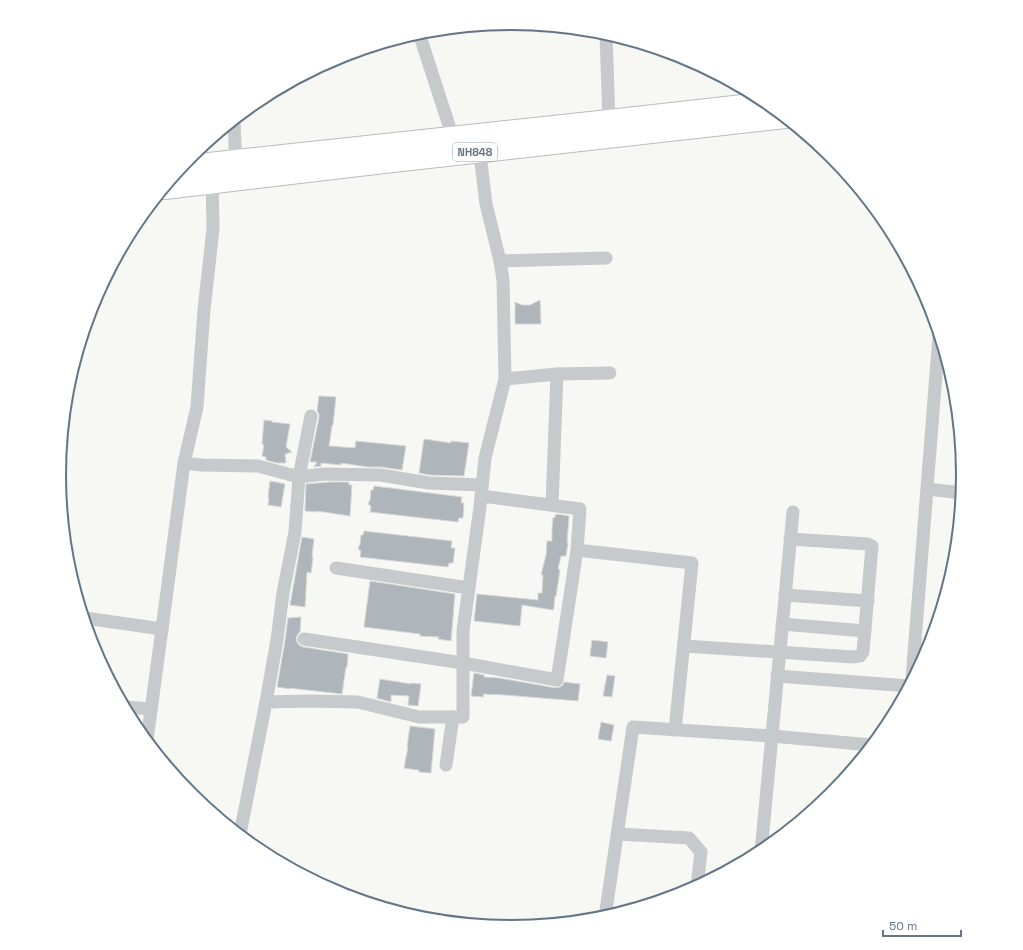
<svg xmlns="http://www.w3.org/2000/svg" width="1023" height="950" viewBox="0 0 1023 950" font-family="'Space Grotesk',sans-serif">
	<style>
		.building { fill: #aeb5bb; stroke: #d8d8d6 }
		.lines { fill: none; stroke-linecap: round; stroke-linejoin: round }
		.highway-casing { stroke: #b8bcbf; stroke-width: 24 }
		.street { stroke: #c6cacd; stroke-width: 13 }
		.highway { stroke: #fff; stroke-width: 22 }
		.labels { text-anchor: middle; stroke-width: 4; stroke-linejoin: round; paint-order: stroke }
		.shield { fill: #fff; stroke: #929eaa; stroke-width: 1 }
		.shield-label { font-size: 11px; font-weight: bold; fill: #647586 }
		.rim { fill: none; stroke: #647586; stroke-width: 2 }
	</style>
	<rect width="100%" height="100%" fill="#f7f7f3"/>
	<g class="building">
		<path d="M540 300 541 324H515V302L522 305H530Z"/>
		<path d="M319 396 336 397 333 425 332 426 329 446 355 448 356 441 406 446 402 470 381 467H368L341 463V465L321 463V466L314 467 317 462H310L319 418V414L317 411Z"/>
		<path d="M264 420 272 421V422L290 424 286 447 292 452 285 454 286 463H277L266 460V457L262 456 264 445 262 444Z"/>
		<path d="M424 439 451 443V441L469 443 464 476 430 475 419 473Z"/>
		<path d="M270 481 285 484 281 507 268 505 269 498 268 497Z"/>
		<path d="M331 482H349V485H352L350 516 317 511 318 512 305 511 306 484Z"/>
		<path d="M374 486 462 497 461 503H464L463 518H459L458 522 370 512 371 506 368 504 370 500 371 490H373Z"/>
		<path d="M556 514 569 516 567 543H568L566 556H561L558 569 560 570 556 596H555L554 607 553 610 522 605 520 626 474 621 477 594 538 600V593H542L543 575H541L546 555 547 541H552V528L553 518 555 517Z"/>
		<path d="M364 531 452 541 451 548H455L453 563H449L448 567 360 557 361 551 358 549 360 544 361 535H363Z"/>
		<path d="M302 537 314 539 312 556 313 558 311 573 307 572 305 607 290 605Z"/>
		<path d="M370 581 455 594 451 641 438 639 439 637 420 636V634L364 627Z"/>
		<path d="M301 617 300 632 298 634 296 638 297 642 299 645 303 647 348 654 347 667H346L342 694 289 688 290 689 277 687 285 641 288 618Z"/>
		<path d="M592 640 608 642 606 658 590 656Z"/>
		<path d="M474 673 484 675V677L499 678 556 688 560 687 563 685 564 682 580 684 578 701 505 695 483 694 484 697 471 696Z"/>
		<path d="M607 675 615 676 612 697 603 696Z"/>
		<path d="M380 679 411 684V683L421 684 418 706 408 705 409 696 391 695V702L377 698Z"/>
		<path d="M601 722 614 725 611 741 598 739Z"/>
		<path d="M410 726 435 729 431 773 419 772V770H417L404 768 408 747H407Z"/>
	</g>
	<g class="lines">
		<defs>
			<g id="highway">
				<path d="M182 167 236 161 609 121 768 103"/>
				<path d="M165 188 384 162 785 117"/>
			</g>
		</defs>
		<use href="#highway" class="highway-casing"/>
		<g class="street">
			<path d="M419 33 455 144"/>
			<path d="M606 34 609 121"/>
			<path d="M234 121 236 167"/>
			<path d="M212 176 213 229 204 310 197 407 184 463 202 465 258 466 299 477 324 474 380 475 429 483 482 485"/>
			<path d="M500 261 606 258"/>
			<path d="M505 379 557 374 610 373"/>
			<path d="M928 489 962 493"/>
			<path d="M482 496 580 509 577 550"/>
			<path d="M552 505 557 374"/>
			<path d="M336 568 469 588"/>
			<path d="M785 595 868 601"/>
			<path d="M85 618 162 629 184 463"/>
			<path d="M782 624 865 631"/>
			<path d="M304 639 463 663 557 680 577 550 692 563 675 730"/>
			<path d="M684 646 853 657 860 656 863 652 872 546 868 544 790 539"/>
			<path d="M777 676 909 686"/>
			<path d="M912 679 939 336"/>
			<path d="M266 702 277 640 283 593 295 532 299 477 311 416"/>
			<path d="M126 707 151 709"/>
			<path d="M147 740 162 629"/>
			<path d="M446 765 453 717"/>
			<path d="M240 834 266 702 309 701 358 702 419 717H463V631L480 507 485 458 505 379 503 280 500 261 486 204 479 146"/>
			<path d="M618 834 689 838 701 852 697 886"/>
			<path d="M761 852 793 512"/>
			<path d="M605 917 633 727 772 736 871 745"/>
		</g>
		<use href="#highway" class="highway"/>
	</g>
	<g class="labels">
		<rect class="shield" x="453" y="143" width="44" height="18" rx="3"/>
		<g class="shield-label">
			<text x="475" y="156">NH848</text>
		</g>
	</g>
	<path d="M0 0H1023V950H0ZM66 475a445 445 0 1 1 890 0a445 445 0 1 1-890 0Z" fill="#fff" fill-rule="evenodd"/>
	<path class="rim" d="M66 475a445 445 0 1 1 890 0a445 445 0 1 1-890 0Z"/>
	<path d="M883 930v6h78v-6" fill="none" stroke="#647586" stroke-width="2"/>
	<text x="889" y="930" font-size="12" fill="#647586" stroke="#ffffff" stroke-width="3" paint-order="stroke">50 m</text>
</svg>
